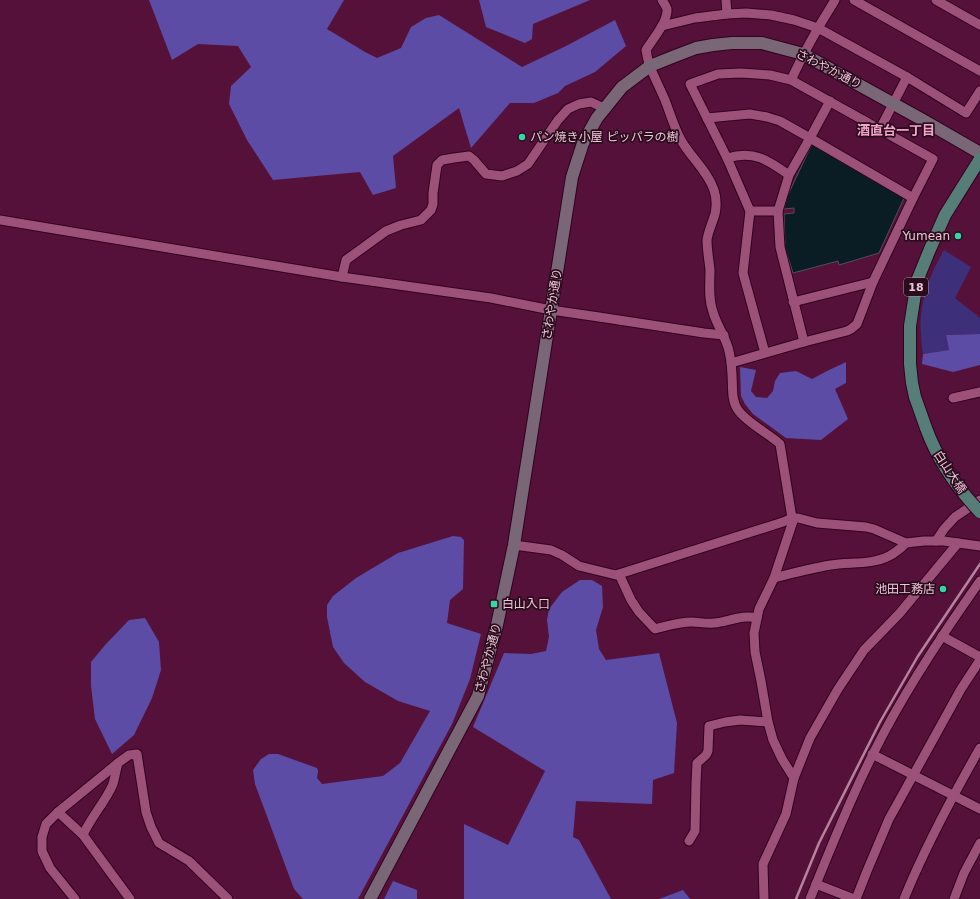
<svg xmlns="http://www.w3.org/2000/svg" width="980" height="899" viewBox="0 0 980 899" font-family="'DejaVu Sans','Noto Sans JP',sans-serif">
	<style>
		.green { fill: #3e2f7a }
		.forest { fill: #5c4ca5 }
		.water { fill: #0b1d24; stroke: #4f4f5a }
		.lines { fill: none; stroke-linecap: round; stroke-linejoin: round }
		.street-casing { stroke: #32011f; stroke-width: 11 }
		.secondary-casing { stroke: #32011f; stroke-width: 14 }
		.primary-casing { stroke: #32011f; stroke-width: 14 }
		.street { stroke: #9b5178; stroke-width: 9 }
		.secondary { stroke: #796778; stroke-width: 12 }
		.primary { stroke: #577d79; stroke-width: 12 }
		.rail { stroke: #b6829d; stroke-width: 2.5 }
		.primary-bridge-casing { stroke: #32011f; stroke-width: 14; stroke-linecap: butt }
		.primary-bridge { stroke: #577d79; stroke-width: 12 }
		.poi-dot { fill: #38d4a6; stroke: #2a0d1d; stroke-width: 1.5 }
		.labels { text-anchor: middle; stroke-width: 3.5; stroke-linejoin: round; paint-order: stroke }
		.shield { fill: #2a0d1d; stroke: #b48ea0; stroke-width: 1 }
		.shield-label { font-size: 11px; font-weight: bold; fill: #efc5d8 }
		.street-label { font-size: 12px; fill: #efc5d8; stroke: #2a0d1d }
		.poi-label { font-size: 12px; fill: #efc5d8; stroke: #2a0d1d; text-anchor: start }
		.neighbourhood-label { font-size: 13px; font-weight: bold; fill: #f5a4cd; stroke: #2a0d1d }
	</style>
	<rect width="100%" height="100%" fill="#55113a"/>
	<path class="green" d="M944 250 971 267 955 298 980 318V334L946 335 949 350 923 354C921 339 919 323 922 308 925 288 934 267 944 250Z"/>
	<g class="forest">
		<path d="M149 0H344L327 29 365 52 377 58 401 48 411 27 426 18 439 15 522 67 566 46 615 20 626 46 595 72 565 86 558 93 534 103H510L471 148 459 108 393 156 396 188 373 195 360 172 273 180 247 140 229 104 231 86 251 67 238 46 198 44 172 60Z"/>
		<path d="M479 0H590L533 24 532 39 525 43 486 27Z"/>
		<path d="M980 334V365L953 372 922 364 923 354 949 350 946 335Z"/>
		<path d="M846 362V383L835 389 848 419 821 440 786 438 753 414 745 404 741 396 740 367 756 370 751 391 756 397 767 398 773 391 775 381 780 373 796 371 812 379 827 371Z"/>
		<path d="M453 536 461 537 464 540 463 589 450 600 447 623 481 634 470 679 452 724 358 899H303L294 889 255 784 253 770 261 759 269 754H278L317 768 318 771 317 778 322 784 383 776 400 763 430 711 398 701 365 682 344 663 333 647 327 617V605L333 596 356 578 398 553Z"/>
		<path d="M580 580H592L602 586 603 607 596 630 599 649 606 660 659 653 677 723 674 773 653 780 652 804 576 801 573 837 579 840 611 899H464V824L508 845 545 771 473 727 504 653 531 654 546 651 549 637 547 620 549 609 562 592Z"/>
		<path d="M145 618 159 642 161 670 152 698 134 735 112 754 95 719 91 686V662L106 644 129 620Z"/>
		<path d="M393 881 417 890V899H384Z"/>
		<path d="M683 890 690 899H659Z"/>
	</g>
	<path class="water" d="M812 144 904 198 879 253 839 265 838 261 793 273 785 248 784 214 794 213V208L784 209 787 197Z"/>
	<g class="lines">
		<defs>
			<g id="street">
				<path d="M662 0C664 3 666 6 667 9 668 22 652 40 646 50 647 55 648 62 650 67 655 78 660 89 665 100 670 113 674 127 681 140 691 158 707 170 714 190 717 199 717 211 713 220 711 226 708 233 707 240 707 250 709 260 710 270 710 284 708 299 713 312 717 326 726 337 729 351 731 359 732 367 732 375 733 387 731 400 738 410 746 422 769 434 780 444L792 518H798L817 523 866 527 874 529 906 543 924 541H944L980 546"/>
				<path d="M726 0 727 14"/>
				<path d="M854 0 980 71"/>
				<path d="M936 0 980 25"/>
				<path d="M662 26 695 18 727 14 746 13 771 15 794 20 818 28 907 77 966 113 980 91"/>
				<path d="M791 80C804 52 818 27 835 0"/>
				<path d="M707 118 750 114 767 117 780 121 810 138 913 198"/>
				<path d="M880 129 907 77"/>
				<path d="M727 158C754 150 768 160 789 175"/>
				<path d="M750 211H778"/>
				<path d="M0 220 342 277 491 298 551 310 599 317 704 333 724 335"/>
				<path d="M342 277 346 260 386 231 401 225 421 220 431 210 433 204V193L437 165 442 160 454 158 469 156 474 160 486 174 502 176 517 171 528 164 558 120 568 109 579 104 591 102 604 108"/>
				<path d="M793 302 873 282"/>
				<path d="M804 342 780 247 778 211 789 175 810 138 830 101"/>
				<path d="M731 363 804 342 847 331 851 329 857 324 873 282 913 198 933 159 791 80 770 75 741 73 718 74 690 84 727 158 750 211 743 273 765 353"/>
				<path d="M953 398 980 392"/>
				<path d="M936 541 944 529 955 517 980 500"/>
				<path d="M514 545 551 550 562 555 579 566 616 575 619 574 783 522 792 518"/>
				<path d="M619 574 631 600 639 612 655 629C667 626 679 622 692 622 699 622 706 624 714 623 728 622 742 614 757 618"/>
				<path d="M774 578C793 573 812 568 831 565 850 562 872 565 889 556 895 553 901 548 906 543"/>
				<path d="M942 636 980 657"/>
				<path d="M872 754 980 809"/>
				<path d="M794 778 782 759 773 740 768 722 761 681 755 652 754 633 759 609 774 578 794 518"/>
				<path d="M58 812 83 835 130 899"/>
				<path d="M83 835C91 817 106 801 113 784 115 777 116 770 118 763"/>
				<path d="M689 841 695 831 696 783 697 763 706 755 708 751 709 726 725 722 740 720 768 722"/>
				<path d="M816 884 854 899"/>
				<path d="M75 899 50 868 42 851V837L46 824 58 812 118 763 129 755 137 754 146 812 151 827 159 843 189 861 228 899"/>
				<path d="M764 899 763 864 786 814 794 778 810 738 838 689 864 650 899 614 958 543"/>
				<path d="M810 899C830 850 849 801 873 754 903 693 941 636 980 581"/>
				<path d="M856 899 867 871 889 819 961 689 980 660"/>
				<path d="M904 899C925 847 952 797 980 748"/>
				<path d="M954 899 964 873 980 843"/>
			</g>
			<path id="secondary" d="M370 899 478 696 497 625 514 545 572 177 583 143 597 118 622 87 650 66 675 56 696 48 713 45 732 43H762L803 54 921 119 980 153"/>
			<path id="primary" d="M926 428 915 397 912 383 910 364V326L917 281 930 249 945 215 980 159"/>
		</defs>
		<use href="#street" class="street-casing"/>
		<use href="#secondary" class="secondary-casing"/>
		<use href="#primary" class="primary-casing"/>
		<use href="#street" class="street"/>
		<use href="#secondary" class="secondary"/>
		<use href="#primary" class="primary"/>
		<path class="rail" d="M796 899 819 843 880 722 918 656 980 564"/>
		<defs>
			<path id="primary-bridge" d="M926 428C938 461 956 487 980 512"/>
		</defs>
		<use href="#primary-bridge" class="primary-bridge-casing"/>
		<use href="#primary-bridge" class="primary-bridge"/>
	</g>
	<g class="poi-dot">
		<circle cx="522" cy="137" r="4"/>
		<circle cx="958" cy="236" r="4"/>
		<circle cx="943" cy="589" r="4"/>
		<rect x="490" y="600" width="8" height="8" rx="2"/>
	</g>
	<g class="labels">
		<rect class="shield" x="904" y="278" width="24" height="18" rx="3"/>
		<g class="shield-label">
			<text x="916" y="291">18</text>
		</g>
		<g class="street-label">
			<text transform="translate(829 69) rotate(27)" y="4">さわやか通り</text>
			<text transform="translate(552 304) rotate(-81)" y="4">さわやか通り</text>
			<text transform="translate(950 472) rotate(57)" y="4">白山大橋</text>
			<text transform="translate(488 658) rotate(-75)" y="4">さわやか通り</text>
		</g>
		<g class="poi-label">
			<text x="530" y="141">パン焼き小屋 ピッパラの樹</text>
			<text x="950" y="240" text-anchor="end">Yumean</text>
			<text x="935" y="593" text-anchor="end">池田工務店</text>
			<text x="502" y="608">白山入口</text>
		</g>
		<g class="neighbourhood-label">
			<text x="896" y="135">酒直台一丁目</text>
		</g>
	</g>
</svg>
